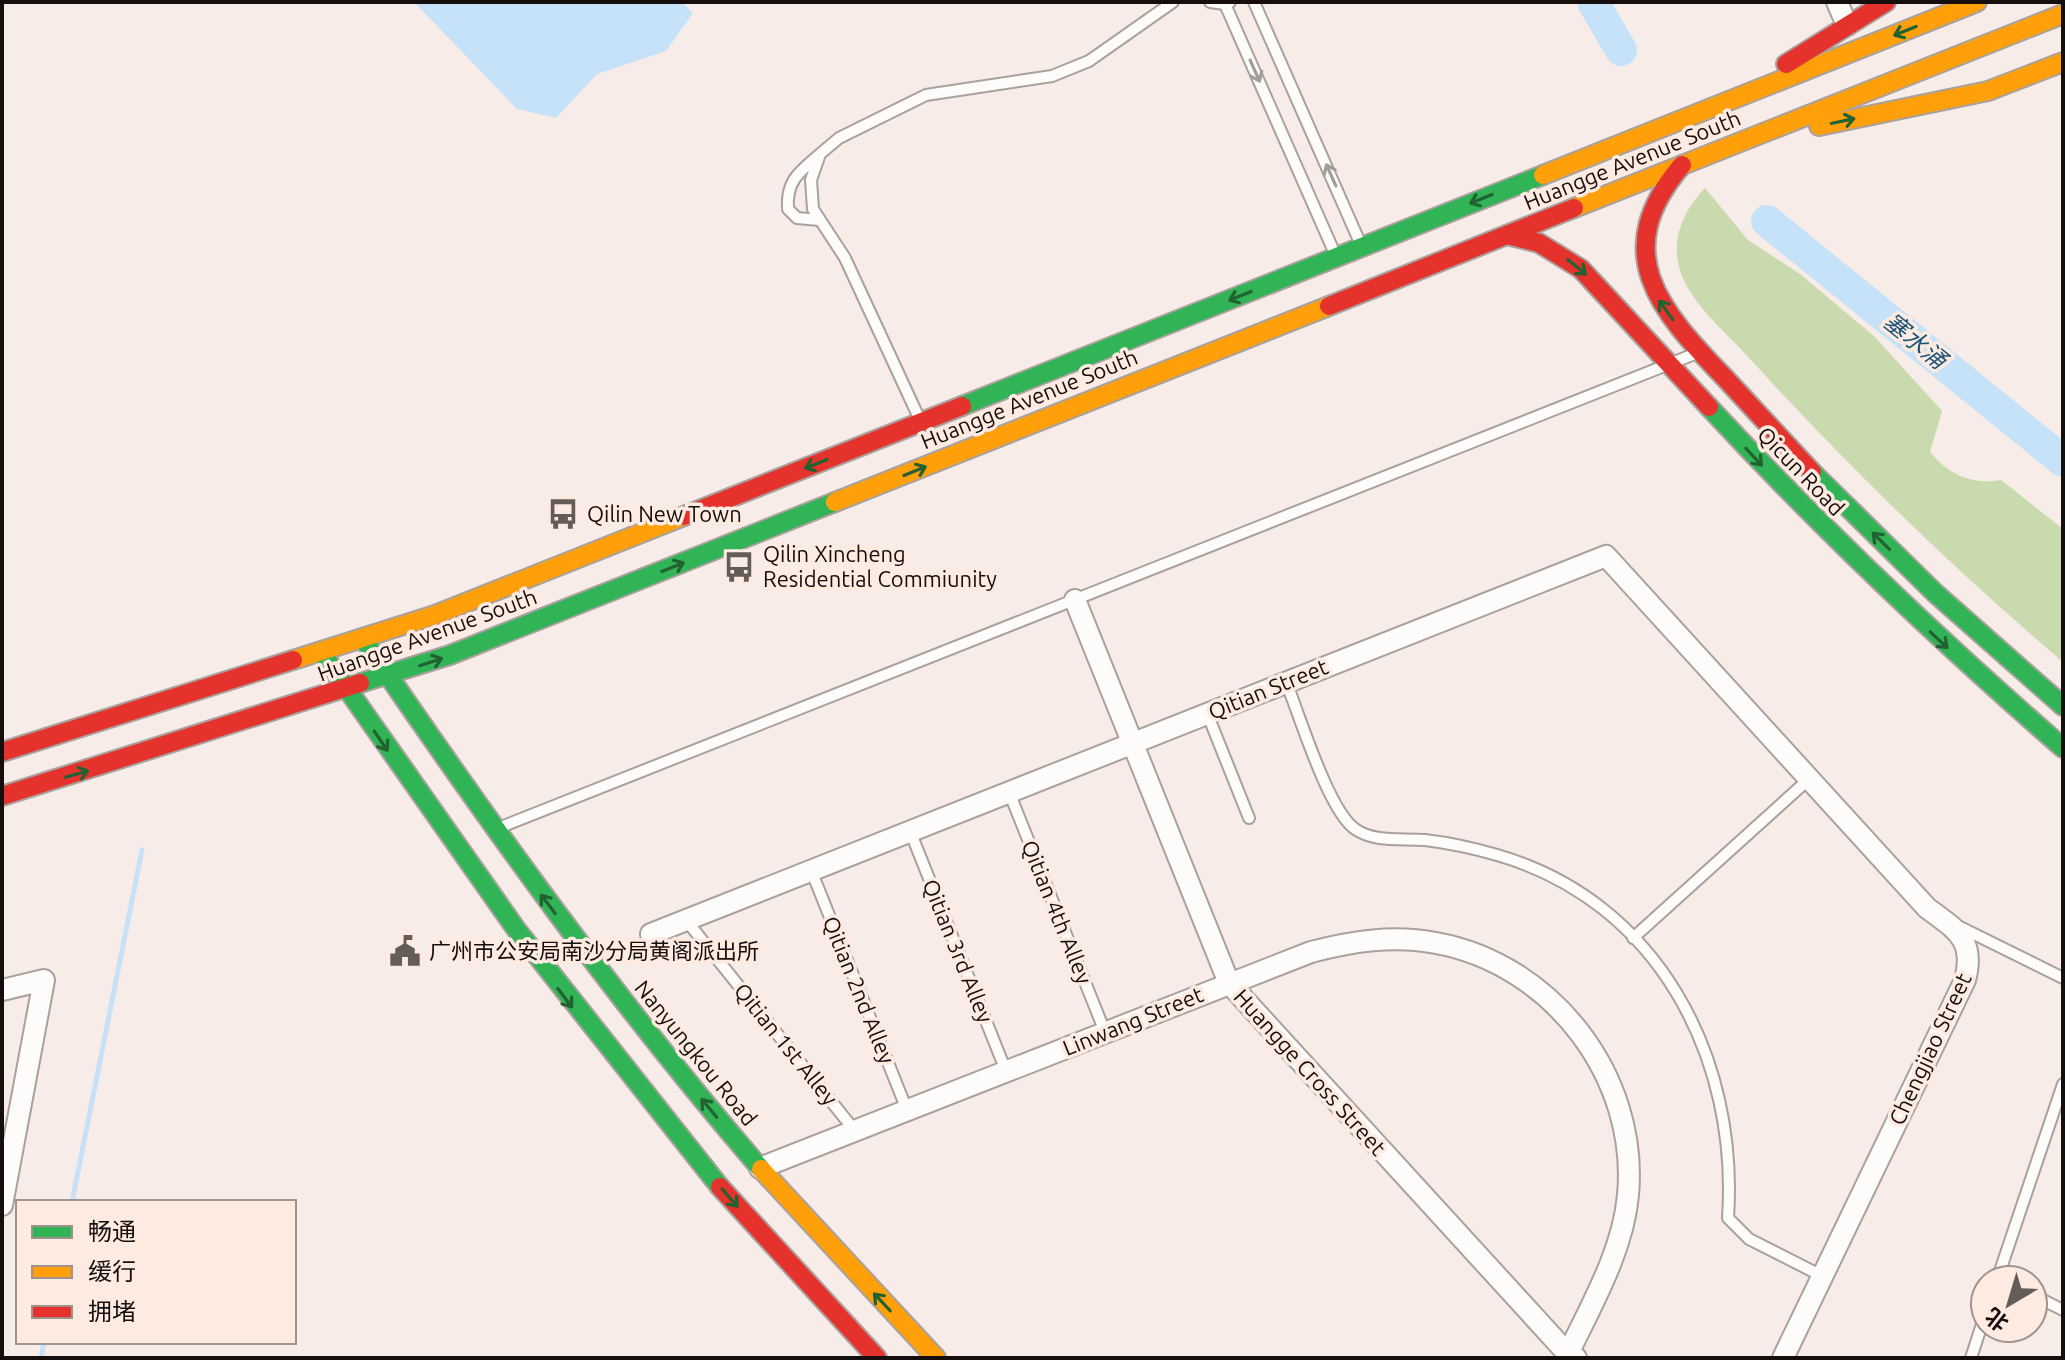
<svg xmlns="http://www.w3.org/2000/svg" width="2065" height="1360" viewBox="0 0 2065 1360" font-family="Ubuntu,'Noto Sans SC',sans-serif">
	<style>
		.green { fill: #cadaaf }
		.water { fill: #c5e2f8 }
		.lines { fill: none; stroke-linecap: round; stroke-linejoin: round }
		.stream { stroke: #c5e2f8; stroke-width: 5 }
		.river { stroke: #c5e2f8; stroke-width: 32 }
		.lane-casing { stroke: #a9a19d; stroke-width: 14 }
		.street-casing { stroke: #a9a19d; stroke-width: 24 }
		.fast-casing { stroke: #a9a19d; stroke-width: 22 }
		.slow-casing { stroke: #a9a19d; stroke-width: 22 }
		.jam-casing { stroke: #a9a19d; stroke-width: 22 }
		.lane { stroke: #fefcfb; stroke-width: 10 }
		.street { stroke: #fefcfb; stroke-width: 20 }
		.fast { stroke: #30b455; stroke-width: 18 }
		.slow { stroke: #ff9f0a; stroke-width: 18 }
		.jam { stroke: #e5322d; stroke-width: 18 }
		.oneway { stroke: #226130 }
		.oneway2 { stroke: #a19d9b }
		.labels { text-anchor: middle; stroke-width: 7; stroke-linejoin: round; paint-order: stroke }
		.street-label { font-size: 22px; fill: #150e0c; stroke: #fdeae1 }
		.poi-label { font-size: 22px; fill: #150e0c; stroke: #fdeae1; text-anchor: start }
		.water-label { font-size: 24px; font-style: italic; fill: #195477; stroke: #fdeae1 }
	</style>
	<rect width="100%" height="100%" fill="#f7ece7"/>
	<path class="green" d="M1705 188 1748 240 1800 274 1875 337 1942 411 1930 452C1949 475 1972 485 2001 480L2063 529V662C1953 568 1849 468 1752 361 1729 335 1695 308 1682 276 1669 243 1682 212 1705 188Z"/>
	<path class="water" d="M414 2H682L693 13 666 51 597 74 556 118 517 109Z"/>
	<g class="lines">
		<g class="stream">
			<path d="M72 1202 142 850"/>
			<path d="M41 1358 44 1342"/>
		</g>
		<g class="river">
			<path d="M1593 2 1621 50"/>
			<path d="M1767 221 2063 461"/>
		</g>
		<defs>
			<g id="lane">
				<path d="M1210 2 1225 4"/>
				<path d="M1230 2 1225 4 1335 254"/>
				<path d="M1254 2 1361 245"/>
				<path d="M819 220 797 218 788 209C786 181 799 172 819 155"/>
				<path d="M920 420 845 258 813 209 811 180 820 154 839 138 926 95 1052 76 1089 61 1173 2"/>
				<path d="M1286 682C1300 716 1328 810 1355 829 1375 843 1402 838 1425 840 1450 843 1473 848 1497 855 1658 901 1739 1058 1728 1218L1749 1239 1822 1276"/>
				<path d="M1207 713 1249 818"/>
				<path d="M1009 792 1105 1032"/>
				<path d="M496 829 1697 353"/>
				<path d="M910 831 1006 1071"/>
				<path d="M811 870 907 1110"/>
				<path d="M686 920 855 1131"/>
				<path d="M1958 926 2063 978"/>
				<path d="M1633 938 1809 779"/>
				<path d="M1997 1280 2063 1084"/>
				<path d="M2033 1295 2063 1310"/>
				<path d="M1971 1358 1985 1315"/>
			</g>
			<g id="street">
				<path d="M1837 2 1847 25"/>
				<path d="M1075 600 1229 983 1568 1354 1576 1358"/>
				<path d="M651 934 1606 556 1927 908C1955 929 1976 939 1965 980L1783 1358"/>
				<path d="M2 990 44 980 2 1205"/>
				<path d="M760 1168 1311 952C1353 941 1393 935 1436 943 1552 964 1639 1077 1628 1195 1623 1252 1590 1307 1566 1358"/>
			</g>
			<g id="fast">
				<path d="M962 406 1543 175"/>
				<path d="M1709 407C1821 528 1939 640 2063 748"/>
				<path d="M1812 472 1935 593 2063 706"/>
				<path d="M364 640C489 823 616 1001 761 1169"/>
				<path d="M322 653 516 929 720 1187"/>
				<path d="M360 683 450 655 835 502"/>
			</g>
			<g id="slow">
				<path d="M1819 126 1988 91 2063 62"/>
				<path d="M1543 175 1977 2"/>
				<path d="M1574 208 2063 14"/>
				<path d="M835 502 1329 306"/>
				<path d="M293 660 435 615 684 516"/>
				<path d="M761 1169 936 1358"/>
			</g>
			<g id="jam">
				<path d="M1786 64 1886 2"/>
				<path d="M1682 165C1608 252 1659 310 1725 378 1754 409 1783 441 1812 472"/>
				<path d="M1507 235 1539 243 1581 269 1709 407"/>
				<path d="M1329 306 1574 208"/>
				<path d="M684 516 962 406"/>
				<path d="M2 752 293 660"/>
				<path d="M2 796 360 683"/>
				<path d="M720 1187 877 1358"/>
			</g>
		</defs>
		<use href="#lane" class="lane-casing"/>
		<use href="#street" class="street-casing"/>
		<use href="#fast" class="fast-casing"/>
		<use href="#slow" class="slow-casing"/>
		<use href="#jam" class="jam-casing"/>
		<use href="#lane" class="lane"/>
		<use href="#street" class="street"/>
		<use href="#fast" class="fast"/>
		<use href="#slow" class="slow"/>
		<use href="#jam" class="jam"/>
	</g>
	<defs><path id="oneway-shaft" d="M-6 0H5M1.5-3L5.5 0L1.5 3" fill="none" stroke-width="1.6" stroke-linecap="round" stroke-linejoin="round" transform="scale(2)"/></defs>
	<g class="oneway">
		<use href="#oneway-shaft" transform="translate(1905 31) rotate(158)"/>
		<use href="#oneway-shaft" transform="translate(1843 121) rotate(-12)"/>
		<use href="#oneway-shaft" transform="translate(1481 199) rotate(158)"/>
		<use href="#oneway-shaft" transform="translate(1577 267) rotate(39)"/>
		<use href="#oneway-shaft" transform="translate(1240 296) rotate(158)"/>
		<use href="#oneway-shaft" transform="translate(1666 310) rotate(-125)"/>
		<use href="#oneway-shaft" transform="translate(1754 457) rotate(47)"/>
		<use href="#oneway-shaft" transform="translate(816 464) rotate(158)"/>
		<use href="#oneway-shaft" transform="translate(915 471) rotate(-22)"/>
		<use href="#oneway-shaft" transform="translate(1881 541) rotate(-135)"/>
		<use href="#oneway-shaft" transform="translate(673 567) rotate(-22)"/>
		<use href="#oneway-shaft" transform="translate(1939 640) rotate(43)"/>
		<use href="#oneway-shaft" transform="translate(431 662) rotate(-18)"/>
		<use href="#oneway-shaft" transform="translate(381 741) rotate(56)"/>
		<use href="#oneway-shaft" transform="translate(77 774) rotate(-16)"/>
		<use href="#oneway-shaft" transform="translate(548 904) rotate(-127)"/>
		<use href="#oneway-shaft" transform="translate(565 998) rotate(53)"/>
		<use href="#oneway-shaft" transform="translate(709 1108) rotate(-130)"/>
		<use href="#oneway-shaft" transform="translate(730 1198) rotate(49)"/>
		<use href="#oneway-shaft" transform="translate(882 1302) rotate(-133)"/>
	</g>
	<g class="oneway2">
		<use href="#oneway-shaft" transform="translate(1255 71) rotate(66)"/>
		<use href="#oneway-shaft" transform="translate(1331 175) rotate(-114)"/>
	</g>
	<defs>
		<symbol id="bus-bare" viewBox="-9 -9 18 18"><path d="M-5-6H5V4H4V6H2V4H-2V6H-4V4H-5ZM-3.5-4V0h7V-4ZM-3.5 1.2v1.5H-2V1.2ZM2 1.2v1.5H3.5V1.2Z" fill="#645c59" stroke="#fdeae1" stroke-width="2.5" paint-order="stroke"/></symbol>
		<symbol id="civic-bare" viewBox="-9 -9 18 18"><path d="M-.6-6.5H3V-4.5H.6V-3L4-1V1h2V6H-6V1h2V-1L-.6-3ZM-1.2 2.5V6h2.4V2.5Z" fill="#645c59" stroke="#fdeae1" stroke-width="2.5" paint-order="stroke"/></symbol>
	</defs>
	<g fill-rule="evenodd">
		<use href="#bus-bare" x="541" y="492" width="44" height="44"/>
		<use href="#bus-bare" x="717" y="545" width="44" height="44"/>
		<use href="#civic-bare" x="383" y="929" width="44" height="44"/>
	</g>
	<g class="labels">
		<g class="street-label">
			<text transform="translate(1632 160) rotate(-22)" y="8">Huangge Avenue South</text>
			<text transform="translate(1029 399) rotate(-22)" y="8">Huangge Avenue South</text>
			<text transform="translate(1801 471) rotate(46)" y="8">Qicun Road</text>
			<text transform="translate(427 635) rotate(-20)" y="8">Huangge Avenue South</text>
			<text transform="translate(1268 689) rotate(-22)" y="8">Qitian Street</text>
			<text transform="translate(1057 912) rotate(68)" y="8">Qitian 4th Alley</text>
			<text transform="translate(958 951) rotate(68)" y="8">Qitian 3rd Alley</text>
			<text transform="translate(859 990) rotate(68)" y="8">Qitian 2nd Alley</text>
			<text transform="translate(1133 1021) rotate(-22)" y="8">Linwang Street</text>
			<text transform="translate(786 1044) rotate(51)" y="8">Qitian 1st Alley</text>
			<text transform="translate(1930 1049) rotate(-65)" y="8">Chengjiao Street</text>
			<text transform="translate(696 1053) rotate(51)" y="8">Nanyungkou Road</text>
			<text transform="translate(1310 1072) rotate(48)" y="8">Huangge Cross Street</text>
		</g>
		<g class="poi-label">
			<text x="587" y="522">Qilin New Town</text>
			<text x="763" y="562">Qilin Xincheng<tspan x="763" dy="25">Residential Commiunity</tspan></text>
			<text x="429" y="959">广州市公安局南沙分局黄阁派出所</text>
		</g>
		<g class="water-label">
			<text transform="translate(1915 341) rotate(39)" y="8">塞水涌</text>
		</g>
	</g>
	<rect width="2065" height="1360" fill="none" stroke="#150e0c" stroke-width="8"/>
	<rect x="16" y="1200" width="280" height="144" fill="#fdeae1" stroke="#a0928c" stroke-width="2"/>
	<rect x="32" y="1226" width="40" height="12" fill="#30b455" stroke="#a0928c" stroke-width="2"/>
	<text x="88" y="1240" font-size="24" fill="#150e0c">畅通</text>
	<rect x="32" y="1266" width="40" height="12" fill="#ff9f0a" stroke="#a0928c" stroke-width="2"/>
	<text x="88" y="1280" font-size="24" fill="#150e0c">缓行</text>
	<rect x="32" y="1306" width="40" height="12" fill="#e5322d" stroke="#a0928c" stroke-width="2"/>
	<text x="88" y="1320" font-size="24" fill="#150e0c">拥堵</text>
	<g transform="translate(2009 1304) rotate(218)"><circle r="38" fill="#fdeae1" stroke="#a0928c" stroke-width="2"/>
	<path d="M0-6L14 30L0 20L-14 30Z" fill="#645c59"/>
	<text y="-12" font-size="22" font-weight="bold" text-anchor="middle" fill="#150e0c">北</text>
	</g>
</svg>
